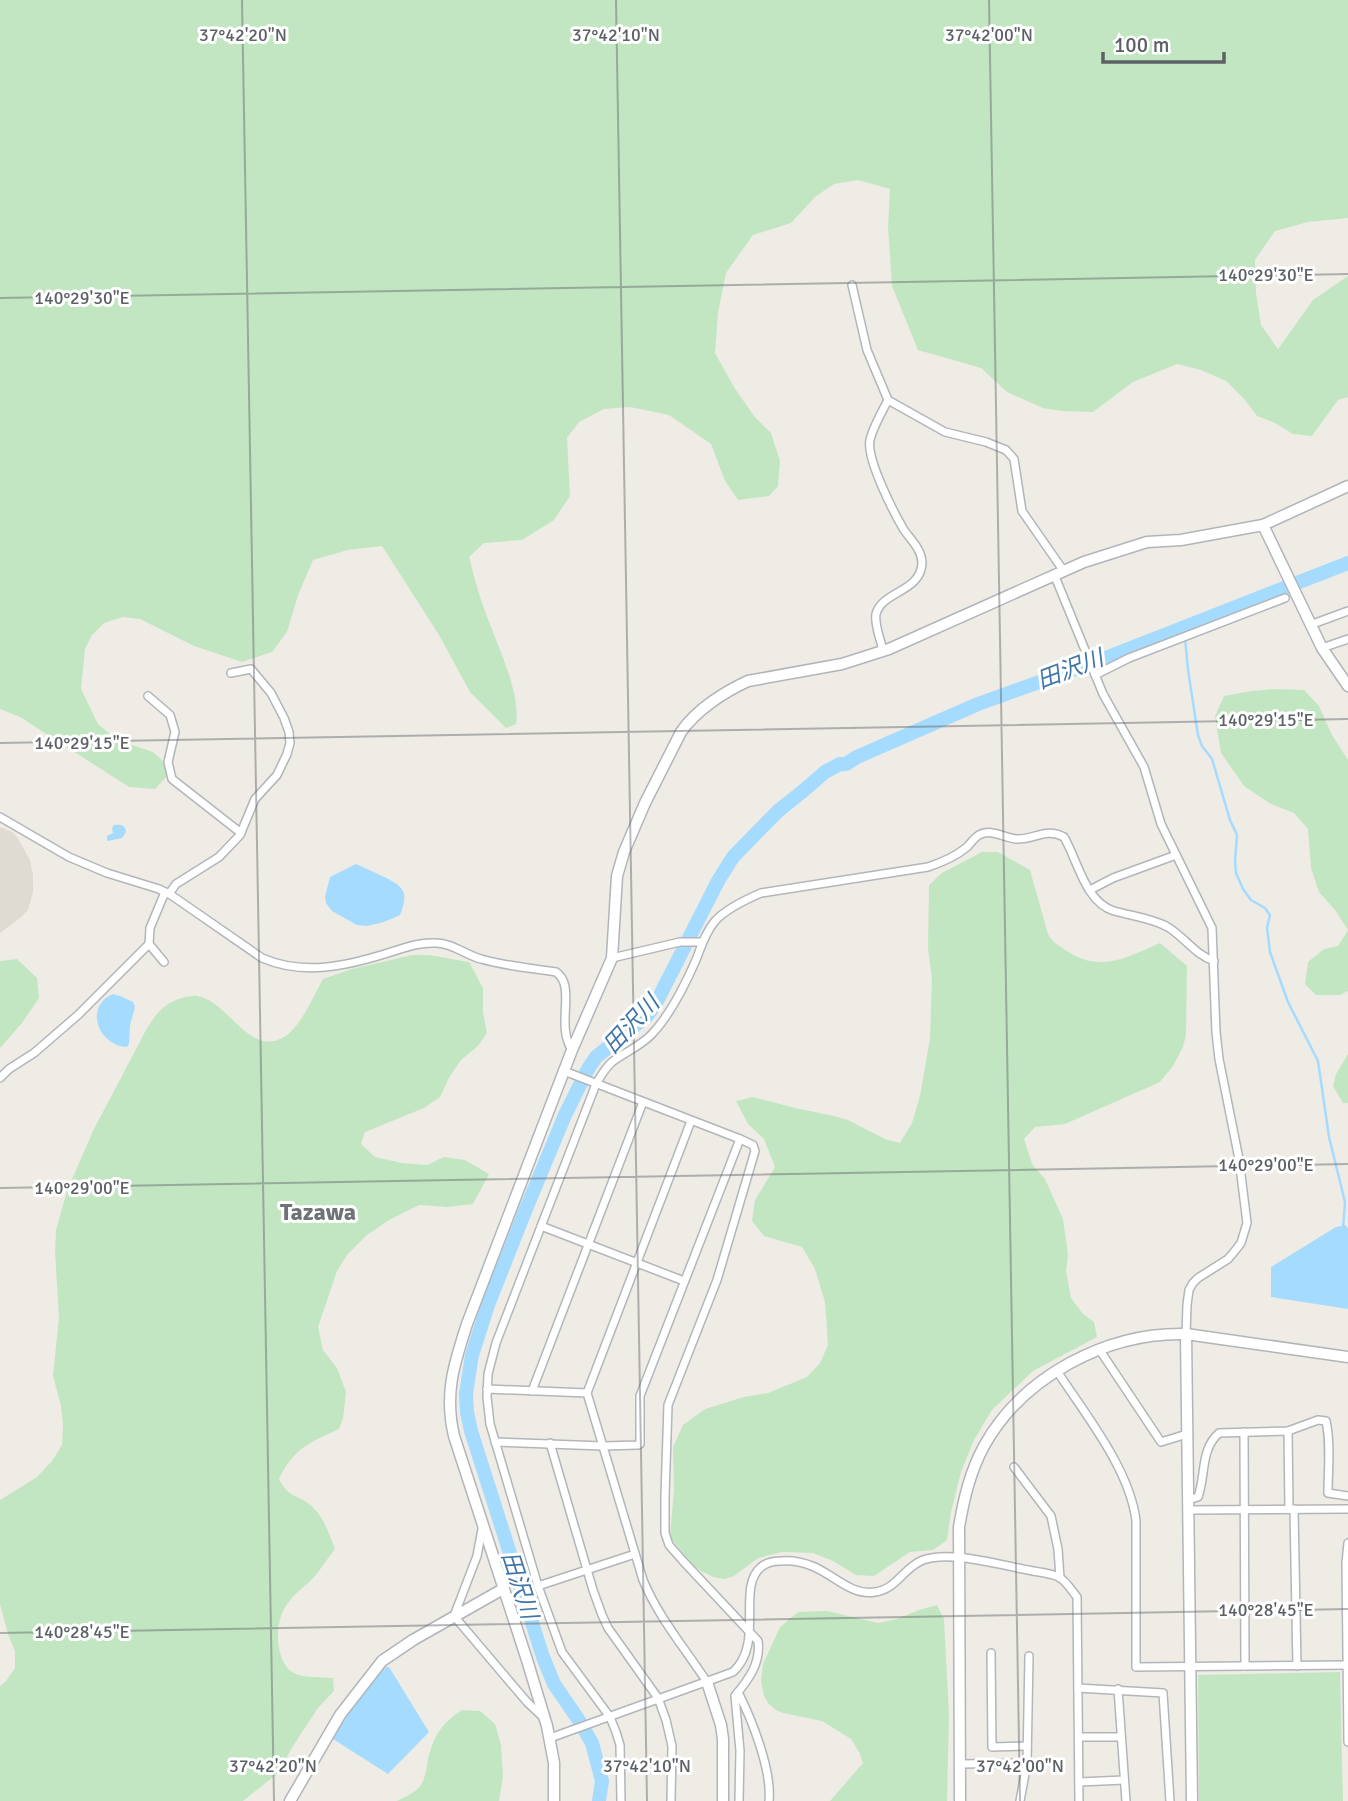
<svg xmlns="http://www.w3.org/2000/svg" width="1348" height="1801" viewBox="0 0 1348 1801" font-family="Signika,'Noto Sans JP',sans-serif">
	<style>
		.education { fill: #dfdbd3 }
		.green { fill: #c3e6c2 }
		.water { fill: #a5dbff }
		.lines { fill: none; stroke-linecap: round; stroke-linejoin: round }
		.stream { stroke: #a5dbff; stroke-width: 2.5 }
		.river { stroke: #a5dbff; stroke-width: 14 }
		.street-casing { stroke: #b2b6ba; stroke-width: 10 }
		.secondary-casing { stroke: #b1b5ba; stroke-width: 13 }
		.street { stroke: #fff; stroke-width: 7 }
		.secondary { stroke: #fff; stroke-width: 10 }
		.ticks { fill: none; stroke: #5d6165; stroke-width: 2; stroke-opacity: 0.45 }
		.labels { text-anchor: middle; stroke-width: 6; stroke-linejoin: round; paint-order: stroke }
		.water-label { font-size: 23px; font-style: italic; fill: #3f75a8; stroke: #fff }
		.quarter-label { font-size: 24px; font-weight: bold; fill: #6e7377; stroke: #fff }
		.ticks-label { font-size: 18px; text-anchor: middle; fill: #5d6165; stroke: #fff; stroke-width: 6; stroke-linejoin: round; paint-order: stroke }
	</style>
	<rect width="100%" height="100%" fill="#efece5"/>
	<path class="education" d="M0 827 12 832 17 837 30 860 33 875V892L28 910 20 918 0 933Z"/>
	<g class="green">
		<path d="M0 0H1348V218L1308 222 1275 231 1255 260 1256 293 1261 325 1278 349 1313 300 1348 276V397L1338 400 1312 436 1293 434 1275 423 1257 416 1245 400 1226 381 1201 370 1177 364 1133 382 1093 412 1061 411 1043 408 1007 392 981 368 918 350 892 286 888 227 890 189 858 180 834 184 815 197 791 223 753 235 726 273 718 313 715 353 734 387 754 416 771 433 780 461 778 486 769 496 738 500 725 481 711 444 669 415 630 407 604 409 579 422 567 438 570 496 554 520 522 540 484 543 469 557C474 576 479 596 486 614 497 644 521 693 516 724L506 728 470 692 439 635 382 546 348 550 313 560 298 595 287 632 272 652 242 662 194 646 140 619 123 617 104 623 92 635 85 649 81 689 98 724 117 740 153 752 166 764 167 776 155 789 129 787 20 717 0 709Z"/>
		<path d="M1274 689 1304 690 1319 706 1332 735 1348 760V991L1340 995H1316L1305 984 1308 962 1324 949 1338 946 1348 930 1335 910 1319 892 1311 868 1308 829 1294 813 1269 803 1244 786 1221 753 1215 716 1224 696 1251 691Z"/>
		<path d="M982 852H998L1030 870 1048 934C1052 941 1057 945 1064 949 1098 974 1126 958 1160 943L1187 966 1186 1035 1183 1047 1173 1066 1160 1082 1065 1124 1035 1127 1024 1139 1032 1164 1045 1179 1063 1219 1068 1254 1066 1271 1071 1298 1083 1314 1094 1322 1097 1337 1033 1371 992 1410 974 1440 961 1472 951 1512 947 1540 933 1550 910 1552 874 1576 856 1575 833 1561 813 1553 782 1552 758 1558 734 1576 724 1579 713 1577 701 1571 692 1564 670 1537 674 1490 673 1447 683 1425 705 1409 744 1397 768 1393 807 1377 820 1363 828 1345 825 1302 815 1269 802 1247 764 1236 752 1221 755 1200 775 1167 764 1139 748 1124 736 1101 753 1097 795 1108 834 1116 848 1120 885 1139 900 1143 912 1123 920 1096 930 1038 932 978 928 949 929 885 942 873Z"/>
		<path d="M412 955H429L469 962 483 988V1012L487 1033 478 1046 461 1060 450 1076 440 1097 424 1108 365 1132 361 1144 375 1157 402 1163 427 1165 444 1157 465 1160 489 1174 473 1204 447 1207 419 1205 389 1220 367 1235 347 1255 337 1271 318 1327 323 1350 337 1368 346 1392 343 1419 339 1429C309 1443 294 1448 279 1479 289 1498 294 1493 309 1504 323 1514 329 1534 335 1549 328 1558 322 1567 315 1576 308 1584 299 1590 292 1598 279 1612 276 1630 279 1648 285 1681 306 1676 333 1678L334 1691 318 1708 293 1746 278 1773 243 1801H0V1686L6 1681 15 1668V1651L8 1634 0 1604V1500L37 1477 52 1461 62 1445 63 1425 61 1406 53 1376 59 1317 55 1252 56 1230 67 1191 93 1131 146 1030C156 1013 166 1001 186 997 187 997 195 995 197 996 228 1000 249 1058 284 1037 300 1028 314 995 323 979L352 969Z"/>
		<path d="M17 959 37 978 39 998 22 1023 0 1048V961Z"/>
		<path d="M1348 1054V1103H1343L1333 1086 1336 1074Z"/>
		<path d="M937 1605 944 1619 949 1716 947 1801H830L863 1763 859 1752 851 1739 822 1721 783 1713 776 1710 768 1703 764 1696 761 1681 763 1664 780 1627 798 1612 827 1611 878 1623 897 1619 919 1610Z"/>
		<path d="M1340 1672 1343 1801H1199L1198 1675Z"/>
		<path d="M462 1710 480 1711 495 1724 501 1745 503 1777 499 1801H397C407 1796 419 1791 423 1781 426 1774 427 1765 428 1759 434 1735 442 1723 462 1710Z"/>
	</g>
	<g class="water">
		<path d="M114 825C120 824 126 825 126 832L122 838 108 841 107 840V836L113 833 112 828Z"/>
		<path d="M356 864C365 868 374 872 382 876 403 886 410 891 400 915L384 922 367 926 357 925 332 911 326 903 325 897 330 877Z"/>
		<path d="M113 994 120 996 133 1002 135 1007 130 1025 129 1044 127 1047C99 1046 83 1007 113 994Z"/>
		<path d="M1345 1225 1348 1228V1309L1271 1297V1267L1336 1227Z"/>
		<path d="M386 1667H389L429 1732 388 1774 333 1739 360 1693Z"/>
	</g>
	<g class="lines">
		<path class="stream" d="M1184 627 1188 670 1198 735 1202 746 1212 759 1230 820 1237 835 1235 861 1236 873 1243 889 1251 900 1265 908 1270 915 1267 928 1270 952 1288 1002 1318 1061 1329 1137 1345 1202 1343 1228"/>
		<path class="river" d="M599 1801 602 1781 592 1743 578 1719 554 1684 543 1657 471 1431 467 1412 466 1394 472 1355 488 1305 526 1209 565 1115 588 1069 596 1057 647 1016 655 1005 718 881 733 857 778 811 803 791 825 772 840 764H846L857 757 978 704 1103 659 1348 563"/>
		<defs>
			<g id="street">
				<path d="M852 285 867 350 888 400 945 432 986 442 1006 450 1014 459 1022 511 1063 570"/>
				<path d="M1054 574 1103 694 1144 767 1161 824 1212 928 1216 1032 1219 1059 1239 1159 1247 1223 1241 1243 1234 1252 1228 1259 1198 1278 1193 1283 1189 1290 1187 1305 1186 1334"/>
				<path d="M1310 625 1348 611"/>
				<path d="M1322 648 1348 639"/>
				<path d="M883 651C881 640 874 625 876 614 882 591 921 592 922 563 922 550 911 540 904 530 894 513 866 459 870 440 873 427 882 412 888 400"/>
				<path d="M1095 675 1129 658 1285 598"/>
				<path d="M148 696 170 715 173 725 175 732 168 762 172 779 241 833"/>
				<path d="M0 817 69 857 107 873 159 889 171 895 262 958C304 976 346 966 388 953 404 948 419 942 436 943 452 943 466 955 481 959 505 966 531 968 556 972 577 986 555 1025 572 1050"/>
				<path d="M1090 890 1113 878 1176 855"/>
				<path d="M169 894 176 884 219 857 240 835 255 799 277 775 287 754 290 743 289 732 284 718 271 693 251 669 231 673"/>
				<path d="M612 958 680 942H702"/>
				<path d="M164 962 149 944 150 928 165 892"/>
				<path d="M564 1071 740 1139 753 1145 755 1151 717 1280 668 1405 665 1496V1533L669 1545 683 1561 758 1641C761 1663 749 1679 735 1696L740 1751 739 1801"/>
				<path d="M0 1078 9 1069 34 1053 78 1015 149 944"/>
				<path d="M691 1121 587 1393 643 1580C659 1618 684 1647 707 1682"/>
				<path d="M541 1226 684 1281"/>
				<path d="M1099 1349 1161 1442 1187 1434"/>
				<path d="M1057 1371C1085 1414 1129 1468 1136 1520V1667L1347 1665"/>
				<path d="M487 1389 587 1393"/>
				<path d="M532 1391 643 1102"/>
				<path d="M1288 1431 1289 1509"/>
				<path d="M1244 1432 1245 1666"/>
				<path d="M495 1442 603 1446 638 1445 640 1444V1396L740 1139"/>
				<path d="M550 1443 593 1590 602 1615 608 1628 658 1698 666 1720 672 1746 671 1801"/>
				<path d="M1014 1467 1051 1516 1058 1549 1060 1578"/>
				<path d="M1188 1500 1198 1497C1206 1475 1200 1450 1219 1433L1288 1431 1318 1420 1326 1421C1331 1444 1328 1469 1328 1493L1348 1496"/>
				<path d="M1294 1509 1297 1666"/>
				<path d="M1189 1510 1348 1509"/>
				<path d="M483 1524 477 1556 454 1616 527 1702 544 1718"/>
				<path d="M1348 1543 1346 1563 1348 1742"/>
				<path d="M538 1586 635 1554"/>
				<path d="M991 1653 992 1747 1027 1746"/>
				<path d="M1078 1688 1163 1693 1170 1801"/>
				<path d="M1118 1689 1126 1801"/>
				<path d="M738 1692C752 1720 772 1770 769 1801"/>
				<path d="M1079 1737H1121"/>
				<path d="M550 1738 733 1672C765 1643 736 1588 761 1567 766 1563 774 1561 781 1561 791 1560 802 1562 812 1566 833 1574 851 1596 875 1592 896 1590 904 1567 923 1560 950 1550 1000 1565 1028 1570 1037 1572 1051 1573 1059 1577 1066 1581 1072 1591 1077 1597L1079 1801"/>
				<path d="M959 1764 1027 1763"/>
				<path d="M1079 1782 1124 1780"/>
				<path d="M621 1801 620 1745 616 1732 610 1717 562 1652 538 1586 490 1424 487 1397 488 1374 496 1343 596 1084C601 1076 605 1068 612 1062 625 1052 641 1046 652 1034 671 1014 685 985 696 960 701 947 705 933 715 921 725 910 747 899 761 893L928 867C943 862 955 857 967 847 971 843 974 838 979 835 991 828 1004 838 1016 839 1035 840 1045 827 1064 837 1078 861 1085 902 1114 911 1132 916 1150 918 1166 926 1184 936 1195 955 1214 961"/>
				<path d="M1020 1801 1027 1763 1029 1656"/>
			</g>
			<g id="secondary">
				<path d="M1263 525 1322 648 1348 686"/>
				<path d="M707 1682 721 1725 723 1739V1801"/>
				<path d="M290 1801 340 1715 382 1661 413 1640 503 1589"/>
				<path d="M554 1801V1763L547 1726 527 1660 454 1436C444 1394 454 1364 467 1324L572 1050 612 958 617 876 624 852 645 803 681 732C696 710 724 692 748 681L842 664 889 649 1084 562 1147 542 1181 540 1263 525 1348 486"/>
				<path d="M960 1801 959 1527C964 1498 970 1472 984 1446 1023 1376 1107 1332 1186 1334"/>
				<path d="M1192 1801 1186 1334 1348 1357"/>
			</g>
		</defs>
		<use href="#street" class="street-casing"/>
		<use href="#secondary" class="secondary-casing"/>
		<use href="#street" class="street"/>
		<use href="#secondary" class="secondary"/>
	</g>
	<path class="ticks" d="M242 0 274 1801M616 0 647 1801M989 0 1020 1801M0 298 1348 274M0 743 1348 719M0 1188 1348 1164M0 1633 1348 1609"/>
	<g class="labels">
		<g class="water-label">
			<text transform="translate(1070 669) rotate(-21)" y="8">田沢川</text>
			<text transform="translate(631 1024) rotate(-47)" y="8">田沢川</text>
			<text transform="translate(520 1585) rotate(72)" y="8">田沢川</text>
		</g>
		<g class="quarter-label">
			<text x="318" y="1220">Tazawa</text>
		</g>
	</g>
	<g class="ticks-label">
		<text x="243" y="41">37°42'20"N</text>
		<text x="616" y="41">37°42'10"N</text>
		<text x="989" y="41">37°42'00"N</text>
		<text x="1266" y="281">140°29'30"E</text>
		<text x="82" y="304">140°29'30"E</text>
		<text x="1266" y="726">140°29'15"E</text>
		<text x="82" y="749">140°29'15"E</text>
		<text x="1266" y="1171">140°29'00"E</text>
		<text x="82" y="1194">140°29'00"E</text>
		<text x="1266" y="1616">140°28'45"E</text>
		<text x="82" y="1638">140°28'45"E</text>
		<text x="273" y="1772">37°42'20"N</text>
		<text x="647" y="1772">37°42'10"N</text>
		<text x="1020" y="1772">37°42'00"N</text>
	</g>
	<path d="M1103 52v10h121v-10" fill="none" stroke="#5d6165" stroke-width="3.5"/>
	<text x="1114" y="52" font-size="21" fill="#5d6165" stroke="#ffffff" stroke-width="5" paint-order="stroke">100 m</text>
</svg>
